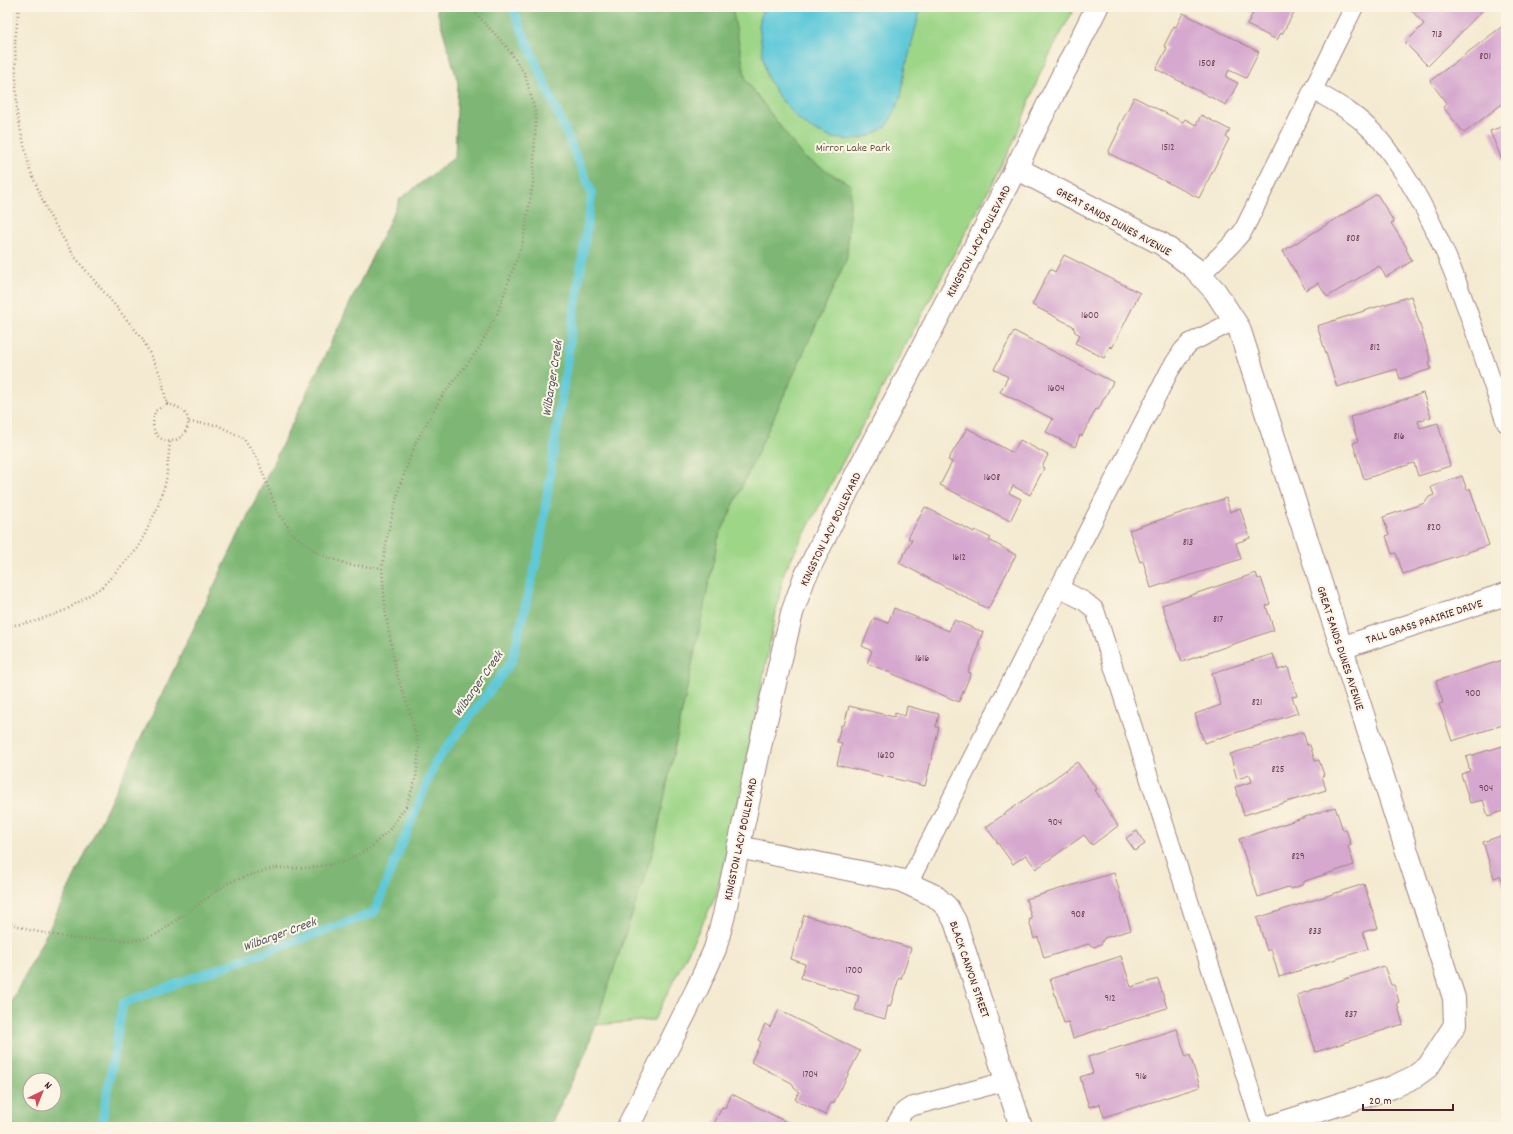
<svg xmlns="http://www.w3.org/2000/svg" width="1513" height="1134" viewBox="0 0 1513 1134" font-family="Dekko,sans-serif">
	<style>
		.green { fill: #9ed688; stroke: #747a5a }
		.forest { fill: #7eb774; stroke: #646b50; fill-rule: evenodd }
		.water { fill: #5fc9d9; stroke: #547482 }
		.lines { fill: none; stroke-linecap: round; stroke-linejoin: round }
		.stream { stroke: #5fc9d9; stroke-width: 9 }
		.building { fill: #d6a8cf }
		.lane-casing { stroke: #9f847e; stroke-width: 20 }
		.street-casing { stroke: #9f847e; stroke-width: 24 }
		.path { stroke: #9f847e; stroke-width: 2.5; stroke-dasharray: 1 3; stroke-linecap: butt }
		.lane { stroke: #fff; stroke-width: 18 }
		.street { stroke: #fff; stroke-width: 22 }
		.labels { text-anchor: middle; stroke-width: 4; stroke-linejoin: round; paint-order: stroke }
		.number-label { font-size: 10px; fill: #6d4154 }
		.park-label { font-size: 12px; fill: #635647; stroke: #fcf5e5 }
		.street-label { font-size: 12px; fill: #4a1f2b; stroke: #fcf5e5 }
		.water-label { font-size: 13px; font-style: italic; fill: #50525f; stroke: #fcf5e5 }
	</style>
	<rect width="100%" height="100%" fill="#fcf5e5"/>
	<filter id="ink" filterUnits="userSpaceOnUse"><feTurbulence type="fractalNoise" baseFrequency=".025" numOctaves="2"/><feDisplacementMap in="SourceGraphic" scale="8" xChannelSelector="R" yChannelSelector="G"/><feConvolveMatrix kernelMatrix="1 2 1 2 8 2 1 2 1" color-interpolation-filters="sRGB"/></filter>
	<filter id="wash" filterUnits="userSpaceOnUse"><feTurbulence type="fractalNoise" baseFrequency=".012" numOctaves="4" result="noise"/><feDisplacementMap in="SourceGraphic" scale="16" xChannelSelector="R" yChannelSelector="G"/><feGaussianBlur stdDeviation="0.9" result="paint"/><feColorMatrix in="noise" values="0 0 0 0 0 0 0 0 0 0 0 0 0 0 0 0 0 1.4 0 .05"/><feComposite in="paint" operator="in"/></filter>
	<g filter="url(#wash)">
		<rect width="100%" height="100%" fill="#f4ead1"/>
		<path class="green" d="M697 7H1075L1041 71 1013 144 784 572 733 829 716 896 654 1020 481 1035Z"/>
		<path class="forest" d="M436 7H732L746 80 803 157 851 185 847 258 718 539 654 848 587 1050 550 1127H7V1010L51 925 400 199 455 157 458 83ZM30 1080H54V1104H30Z"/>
		<path class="water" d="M763 7H921L905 70 901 97 888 125 873 135 853 140 832 138 815 131 799 120 779 97 767 77 763 57 759 26Z"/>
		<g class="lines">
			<path class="stream" d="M101 1127 123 1003 374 913 435 763 512 661 539 550 592 193 512 7"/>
		</g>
		<g id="blocks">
			<g class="building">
				<path d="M1242 7H1297L1282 34 1281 33 1277 40 1247 25 1253 13Z"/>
				<path d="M1408 7H1486L1428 66 1405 43 1424 24Z"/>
				<path d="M1183 13 1259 52 1246 78 1229 70 1226 77 1238 83 1226 105 1156 69 1167 48 1164 46 1174 26 1176 27Z"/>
				<path d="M1504 25 1506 28V101L1464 133 1443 107 1447 104 1430 81Z"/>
				<path d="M1134 97 1183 122 1185 119 1196 125 1201 115 1230 130 1226 137 1229 139 1199 198 1108 153 1119 130 1118 129Z"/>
				<path d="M1506 125V158L1502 160 1490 131Z"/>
				<path d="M1377 194 1394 222 1391 223 1407 248 1406 249 1412 261 1386 277 1379 266 1327 297 1318 283 1306 290 1283 251Z"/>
				<path d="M1064 255 1140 293 1112 348 1110 346 1104 358 1075 343 1080 335 1075 332 1073 326 1032 305 1050 269 1055 272Z"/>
				<path d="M1411 296 1431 361 1429 362 1431 369 1400 379 1397 369 1337 387 1317 326Z"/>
				<path d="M1014 331 1113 382 1098 410 1096 409 1082 436 1080 435 1075 447 1046 432 1053 419 1000 392 1008 377 994 369Z"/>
				<path d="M1423 393 1431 417 1418 421 1420 428 1438 423 1450 466 1418 476 1414 463 1364 479 1353 443 1358 441 1350 417Z"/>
				<path d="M967 428 1013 453 1020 440 1048 455 1042 467 1044 468 1030 495 1013 486 1009 493 1021 499 1010 521 940 485 952 462 948 460Z"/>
				<path d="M1462 476 1467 490 1470 488 1489 545 1403 574 1396 553 1392 554 1386 536 1389 535 1383 517 1425 503 1429 497 1434 495 1431 487Z"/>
				<path d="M1226 498 1230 512 1240 508 1250 538 1236 543 1241 559 1151 588 1143 561 1140 562 1129 530Z"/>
				<path d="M925 507 974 532 975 530 991 538 989 540 1016 555 988 609 899 563 912 540 908 538Z"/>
				<path d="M1256 573 1258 579 1261 578 1270 604 1266 606 1274 630 1182 662 1162 605Z"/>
				<path d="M894 608 949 631 954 620 983 632 978 644H980L968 672 971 673 959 702 867 663 872 651 862 646 874 618 888 623Z"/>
				<path d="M1273 654 1278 670 1288 667 1297 696 1292 697 1298 713 1204 743 1195 714 1221 705 1212 673Z"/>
				<path d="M1506 659V724L1452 741 1439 704 1443 703 1436 681Z"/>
				<path d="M849 706 894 717 895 713 905 716 907 706 939 714 936 727H939L925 786 837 765 842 743 837 742 841 725H844Z"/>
				<path d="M1303 732 1307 745H1310L1315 761 1319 760 1324 775 1322 776 1326 790 1244 815 1235 787 1252 782 1250 775 1237 779 1230 754Z"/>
				<path d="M1506 745V810L1488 816 1483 800 1470 803 1461 774 1470 771 1466 757Z"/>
				<path d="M1077 762 1097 789 1095 790 1118 826 1092 845 1084 835 1036 869 1026 855 1013 864 986 827Z"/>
				<path d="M1335 807 1343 830 1346 829 1351 845 1348 846 1354 865 1305 881 1302 885 1291 889 1288 887 1258 897 1239 839Z"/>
				<path d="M1137 831 1145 844 1135 851 1126 838Z"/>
				<path d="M1506 834V894L1500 876 1494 878 1483 842Z"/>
				<path d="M1114 873 1131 930 1104 938 1101 944 1094 947 1088 944 1044 958 1038 937 1034 939 1029 920 1032 919 1026 899Z"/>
				<path d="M1364 884 1378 928 1363 932 1368 949 1279 977 1271 949 1267 951 1257 918Z"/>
				<path d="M804 915 911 948 901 979 899 978 890 1007 888 1006 885 1019 855 1010 859 996 801 978 805 964 791 959Z"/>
				<path d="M1121 956 1131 987 1158 979 1167 1008 1073 1038 1068 1022 1064 1023 1050 979Z"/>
				<path d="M1384 966 1391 985H1394L1396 991 1399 1002 1397 1003 1403 1024 1316 1052 1297 995Z"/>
				<path d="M779 1010 860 1051 833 1104 831 1103 825 1115 795 1099 799 1092 794 1088 792 1083 751 1062 761 1042 758 1040 765 1024 770 1027Z"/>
				<path d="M1177 1029 1186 1057 1190 1055 1200 1087 1104 1117 1100 1104 1089 1107 1080 1077 1093 1073 1088 1057Z"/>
				<path d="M732 1094 796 1127 713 1126 722 1107 725 1108Z"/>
			</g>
		</g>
	</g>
	<g filter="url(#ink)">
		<use href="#blocks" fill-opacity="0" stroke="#9f847e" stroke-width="1"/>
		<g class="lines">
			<defs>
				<g id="lane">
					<path d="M1313 90C1334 102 1353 112 1370 129 1383 141 1393 157 1403 172 1452 248 1476 338 1506 423"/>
					<path d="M1200 275 1232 244 1243 231 1354 7"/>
					<path d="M1059 588 1084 601 1095 610 1262 1127"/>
					<path d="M908 884 1170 370 1183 350 1190 343 1234 321"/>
					<path d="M894 1127 904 1111 910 1107 1007 1081"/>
				</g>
				<g id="street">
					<path d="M1016 168 1162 244 1193 267 1215 291 1239 328 1454 998 1455 1025 1428 1067 1414 1077 1393 1087 1269 1127"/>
					<path d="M1341 648 1506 594"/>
					<path d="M738 847 900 880 935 896 947 907 955 921 1021 1127"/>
					<path d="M628 1127 697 989 715 949 724 915 763 733 792 613 804 579 848 490 1016 168 1097 7"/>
				</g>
			</defs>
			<use href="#lane" class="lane-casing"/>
			<use href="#street" class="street-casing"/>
			<g class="path">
				<path d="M19 7 15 41 17 114 30 170 48 213 74 256 142 338 161 376 167 404"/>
				<path d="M167 404C209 411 179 455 159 437 151 430 153 421 155 411Z"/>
				<path d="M189 422 217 425 243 438 258 460 278 513 293 534 319 554 350 565 382 568"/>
				<path d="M7 626 33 622 66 610 102 587 138 548 157 509 166 481 170 442"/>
				<path d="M7 922 29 930 75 939 139 940 157 934 228 883 253 874 275 868H308L342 863 369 849 390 829 406 806 416 778 419 748 409 710 397 675 386 617 382 568 388 532 400 485 416 442 442 396 478 350 497 314 523 241 533 183 536 115 525 74 506 46 470 7"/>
			</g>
			<use href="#lane" class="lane"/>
			<use href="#street" class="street"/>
		</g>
	</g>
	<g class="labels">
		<g class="number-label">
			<text x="1437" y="37">713</text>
			<text x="1485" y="59">801</text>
			<text x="1207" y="66">1508</text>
			<text x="1168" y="150">1512</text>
			<text x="1353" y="241">808</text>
			<text x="1090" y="318">1600</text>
			<text x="1375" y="350">812</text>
			<text x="1056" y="391">1604</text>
			<text x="1399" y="439">816</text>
			<text x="992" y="480">1608</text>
			<text x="1434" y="530">820</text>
			<text x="1188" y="545">813</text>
			<text x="959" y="560">1612</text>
			<text x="1218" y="622">817</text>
			<text x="922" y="661">1616</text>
			<text x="1473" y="696">900</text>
			<text x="1257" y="705">821</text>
			<text x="886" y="758">1620</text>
			<text x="1278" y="772">825</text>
			<text x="1486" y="791">904</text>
			<text x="1055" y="825">904</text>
			<text x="1298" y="859">829</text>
			<text x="1078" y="917">908</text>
			<text x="1315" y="934">833</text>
			<text x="854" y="973">1700</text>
			<text x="1110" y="1001">912</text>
			<text x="1351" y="1017">837</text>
			<text x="810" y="1077">1704</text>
			<text x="1141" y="1079">916</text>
		</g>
		<g class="park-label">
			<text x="853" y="151">Mirror Lake Park</text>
		</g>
		<g class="street-label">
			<text transform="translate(1114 221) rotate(29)" y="4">GREAT SANDS DUNES AVENUE</text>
			<text transform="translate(978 241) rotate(-62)" y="4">KINGSTON LACY BOULEVARD</text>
			<text transform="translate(830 529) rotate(-64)" y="4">KINGSTON LACY BOULEVARD</text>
			<text transform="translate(1424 621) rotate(-18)" y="4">TALL GRASS PRAIRIE DRIVE</text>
			<text transform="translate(1341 648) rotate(72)" y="4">GREAT SANDS DUNES AVENUE</text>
			<text transform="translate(740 839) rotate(-78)" y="4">KINGSTON LACY BOULEVARD</text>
			<text transform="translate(970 969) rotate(71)" y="4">BLACK CANYON STREET</text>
		</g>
		<g class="water-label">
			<text transform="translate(551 378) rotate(-81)" y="5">Wilbarger Creek</text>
			<text transform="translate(477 683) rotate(-55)" y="5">Wilbarger Creek</text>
			<text transform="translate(279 933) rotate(-20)" y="5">Wilbarger Creek</text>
		</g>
	</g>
	<rect width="1513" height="1134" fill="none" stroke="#fcf5e5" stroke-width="24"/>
	<g transform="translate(42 1092) rotate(43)"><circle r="19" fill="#fcf5e5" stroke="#b59f9b"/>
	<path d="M0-3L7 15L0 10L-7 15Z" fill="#d1495b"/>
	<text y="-6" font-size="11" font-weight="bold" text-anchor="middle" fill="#4a1f2b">N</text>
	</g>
	<path d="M1363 1104v6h90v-6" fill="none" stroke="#4a1f2b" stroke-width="2"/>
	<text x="1369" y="1104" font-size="12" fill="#4a1f2b" stroke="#fcf5e5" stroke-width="3" paint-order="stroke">20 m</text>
</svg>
